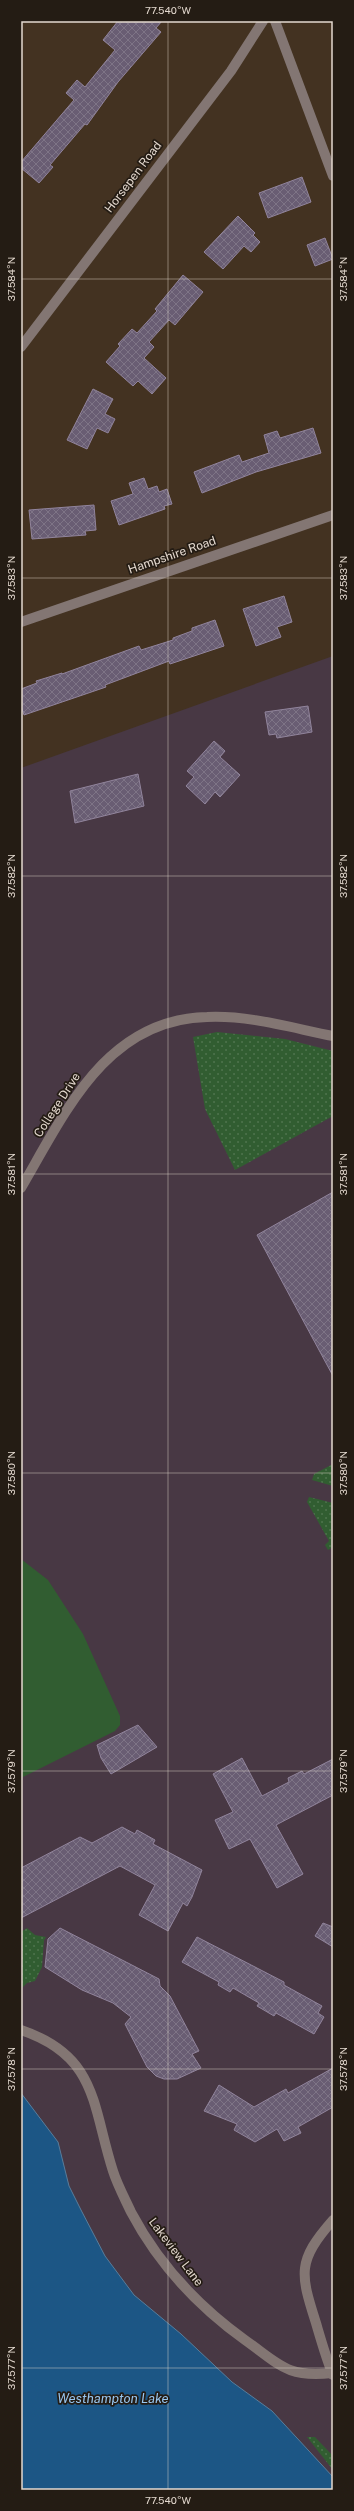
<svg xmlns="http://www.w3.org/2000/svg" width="354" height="2511" viewBox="0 0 354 2511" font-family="'Public Sans',sans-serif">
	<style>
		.education { fill: #483844 }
		.grass { fill: url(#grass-dots) }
		.pitch { fill: #315d31 }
		.water { fill: #1c5685; stroke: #587d9b }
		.building { fill: url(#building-cross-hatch); stroke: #91849c }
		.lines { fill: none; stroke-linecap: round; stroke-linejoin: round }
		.minor { stroke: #837673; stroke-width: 10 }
		.ticks { fill: none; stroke: #e4d9cf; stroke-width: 1; stroke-opacity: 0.45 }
		.labels { text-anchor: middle; stroke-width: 3.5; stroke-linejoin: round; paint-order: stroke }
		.street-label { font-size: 12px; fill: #e4d9cf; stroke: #241c14 }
		.water-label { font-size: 13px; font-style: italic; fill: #99c7f1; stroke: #241c14 }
		.neatline { fill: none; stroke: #e4d9cf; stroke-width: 1.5 }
		.ticks-label { font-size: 10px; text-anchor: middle; fill: #e4d9cf }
	</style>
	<defs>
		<pattern id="grass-dots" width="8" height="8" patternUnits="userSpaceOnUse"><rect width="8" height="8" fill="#315d31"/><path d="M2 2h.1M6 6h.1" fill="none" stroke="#4f744e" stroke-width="1.8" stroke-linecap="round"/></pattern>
		<pattern id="building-cross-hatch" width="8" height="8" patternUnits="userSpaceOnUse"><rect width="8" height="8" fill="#695d73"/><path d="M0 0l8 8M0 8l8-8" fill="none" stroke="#7e7486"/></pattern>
	</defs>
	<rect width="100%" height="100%" fill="#433221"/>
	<path class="education" d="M333 656V2490H21V768Z"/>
	<g class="grass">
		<path d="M217 1032 285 1039 333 1051V1116L235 1170 205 1109 193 1037Z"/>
		<path d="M333 1464V1486L312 1480 314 1474Z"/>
		<path d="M309 1497 333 1503V1547L328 1550 325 1545 329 1541 307 1502Z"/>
		<path d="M27 1928 35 1935 46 1937 44 1940 42 1967 35 1981 27 1983 21 1989V1932Z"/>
		<path d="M307 2437H315L333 2456V2470Z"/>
	</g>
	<path class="pitch" d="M21 1559 48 1580 83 1634 120 1716V1725L115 1731 21 1778Z"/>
	<path class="water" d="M21 2093 58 2142 69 2186 81 2210 105 2256 134 2295 181 2334 232 2382 272 2411 333 2477V2490H21Z"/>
	<g class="building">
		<path d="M118 21H162L156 28 161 32 118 82 87 125 85 124 50 165 53 167 39 183 21 168V162L74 100 66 93 77 80 85 87 115 50 103 40Z"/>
		<path d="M302 177 311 202 268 218 259 193Z"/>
		<path d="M238 216 255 233 253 235 260 242 251 252 244 246 223 269 204 252Z"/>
		<path d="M325 238 333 259 315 266 307 245Z"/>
		<path d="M183 275 203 292 175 325 169 320 149 342 154 347 144 358 166 378 152 394 138 381 133 386 106 362 120 346 118 344 132 329 137 333 157 311 155 309Z"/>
		<path d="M93 389 113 399 105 414 115 419 108 433 97 428 87 449 67 440Z"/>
		<path d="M313 428 321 453 256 472 202 493 194 472 239 455 242 462 269 453 264 435 277 431 280 438Z"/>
		<path d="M144 478 148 489 157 486 159 492 167 489 172 504 164 506 165 509 119 525 111 501 133 494 129 483Z"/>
		<path d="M94 505 96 530 85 531 86 535 32 539 29 510Z"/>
		<path d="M284 596 292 622 277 627 281 637 256 646 243 609Z"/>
		<path d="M215 620 224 646 170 664 169 661 105 685 106 687 24 715 21 706V689L37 683 36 681 62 673V674L139 646 141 650 173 640V638L192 631V628Z"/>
		<path d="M308 706 312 732 277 738 276 734 269 735 265 712Z"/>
		<path d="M214 741 225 751 220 757 240 775 220 797 215 792 205 804 186 786 194 777 187 771Z"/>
		<path d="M138 774 144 806 75 823 70 791Z"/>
		<path d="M333 1192V1376L257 1235Z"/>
		<path d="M138 1725 157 1747 111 1774 101 1758 97 1745Z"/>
		<path d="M242 1758 262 1796 289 1782 288 1778 302 1771 304 1774 333 1759V1795L276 1825 303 1874 277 1888 250 1839 229 1849 215 1820 233 1812 213 1774Z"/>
		<path d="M122 1827 135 1834 137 1830 155 1840 153 1844 202 1870 192 1897 187 1906 183 1903 168 1931 139 1915 155 1885 120 1866 21 1918V1868L80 1837 92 1843Z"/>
		<path d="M323 1923 333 1927V1947L315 1936Z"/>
		<path d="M60 1928 159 1979 160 1986 170 1996 199 2051 192 2054 201 2068 177 2079H164L156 2076 147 2067 125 2024 131 2017 113 2003 82 1990 45 1967 48 1939Z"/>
		<path d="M197 1937 284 1982V1985L322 2006 318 2013 324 2017 314 2034 276 2013 274 2016 257 2006 259 2003 233 1988 230 1992 218 1985 219 1982 182 1962Z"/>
		<path d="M333 2068V2107L298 2127 301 2133 284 2141 277 2129 255 2142 234 2130 237 2124 204 2111 219 2085 254 2107 286 2089 288 2093Z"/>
	</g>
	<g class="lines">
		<g class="minor">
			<path d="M275 21 333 176"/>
			<path d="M21 347 231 71 263 21"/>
			<path d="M21 622 333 515"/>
			<path d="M21 1188C65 1113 106 1019 207 1017 249 1015 292 1028 333 1036"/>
			<path d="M21 2030C98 2056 92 2106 113 2171 117 2184 125 2199 131 2212 158 2263 199 2307 245 2340 280 2365 287 2378 332 2373"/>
			<path d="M333 2220C297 2261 300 2273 316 2323 321 2340 326 2358 333 2375"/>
		</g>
	</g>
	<path class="ticks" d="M168 21V2490M21 279H333M21 578H333M21 876H333M21 1174H333M21 1473H333M21 1771H333M21 2069H333M21 2368H333"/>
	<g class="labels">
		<g class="street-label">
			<text transform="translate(133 177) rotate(-53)" y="4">Horsepen Road</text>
			<text transform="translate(172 555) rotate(-19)" y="4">Hampshire Road</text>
			<text transform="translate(57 1105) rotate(-57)" y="4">College Drive</text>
			<text transform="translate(176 2252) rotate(53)" y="4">Lakeview Lane</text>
		</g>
		<g class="water-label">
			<text x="113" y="2403">Westhampton Lake</text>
		</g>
	</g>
	<rect width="354" height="2511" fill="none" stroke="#241c14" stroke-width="44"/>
	<rect x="22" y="22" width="310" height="2467" class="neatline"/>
	<g class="ticks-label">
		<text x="168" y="14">77.540°W</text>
		<text transform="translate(11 279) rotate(-90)" y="4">37.584°N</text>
		<text transform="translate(343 279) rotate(-90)" y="4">37.584°N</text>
		<text transform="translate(11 578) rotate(-90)" y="4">37.583°N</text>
		<text transform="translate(343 578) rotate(-90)" y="4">37.583°N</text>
		<text transform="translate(11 876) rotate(-90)" y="4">37.582°N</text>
		<text transform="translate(343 876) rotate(-90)" y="4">37.582°N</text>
		<text transform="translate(11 1174) rotate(-90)" y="4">37.581°N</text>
		<text transform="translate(343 1174) rotate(-90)" y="4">37.581°N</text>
		<text transform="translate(11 1473) rotate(-90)" y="4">37.580°N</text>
		<text transform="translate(343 1473) rotate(-90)" y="4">37.580°N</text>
		<text transform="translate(11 1771) rotate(-90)" y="4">37.579°N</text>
		<text transform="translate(343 1771) rotate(-90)" y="4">37.579°N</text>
		<text transform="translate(11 2069) rotate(-90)" y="4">37.578°N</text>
		<text transform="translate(343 2069) rotate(-90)" y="4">37.578°N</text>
		<text transform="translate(11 2368) rotate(-90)" y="4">37.577°N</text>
		<text transform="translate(343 2368) rotate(-90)" y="4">37.577°N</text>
		<text x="168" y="2504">77.540°W</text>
	</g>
</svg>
